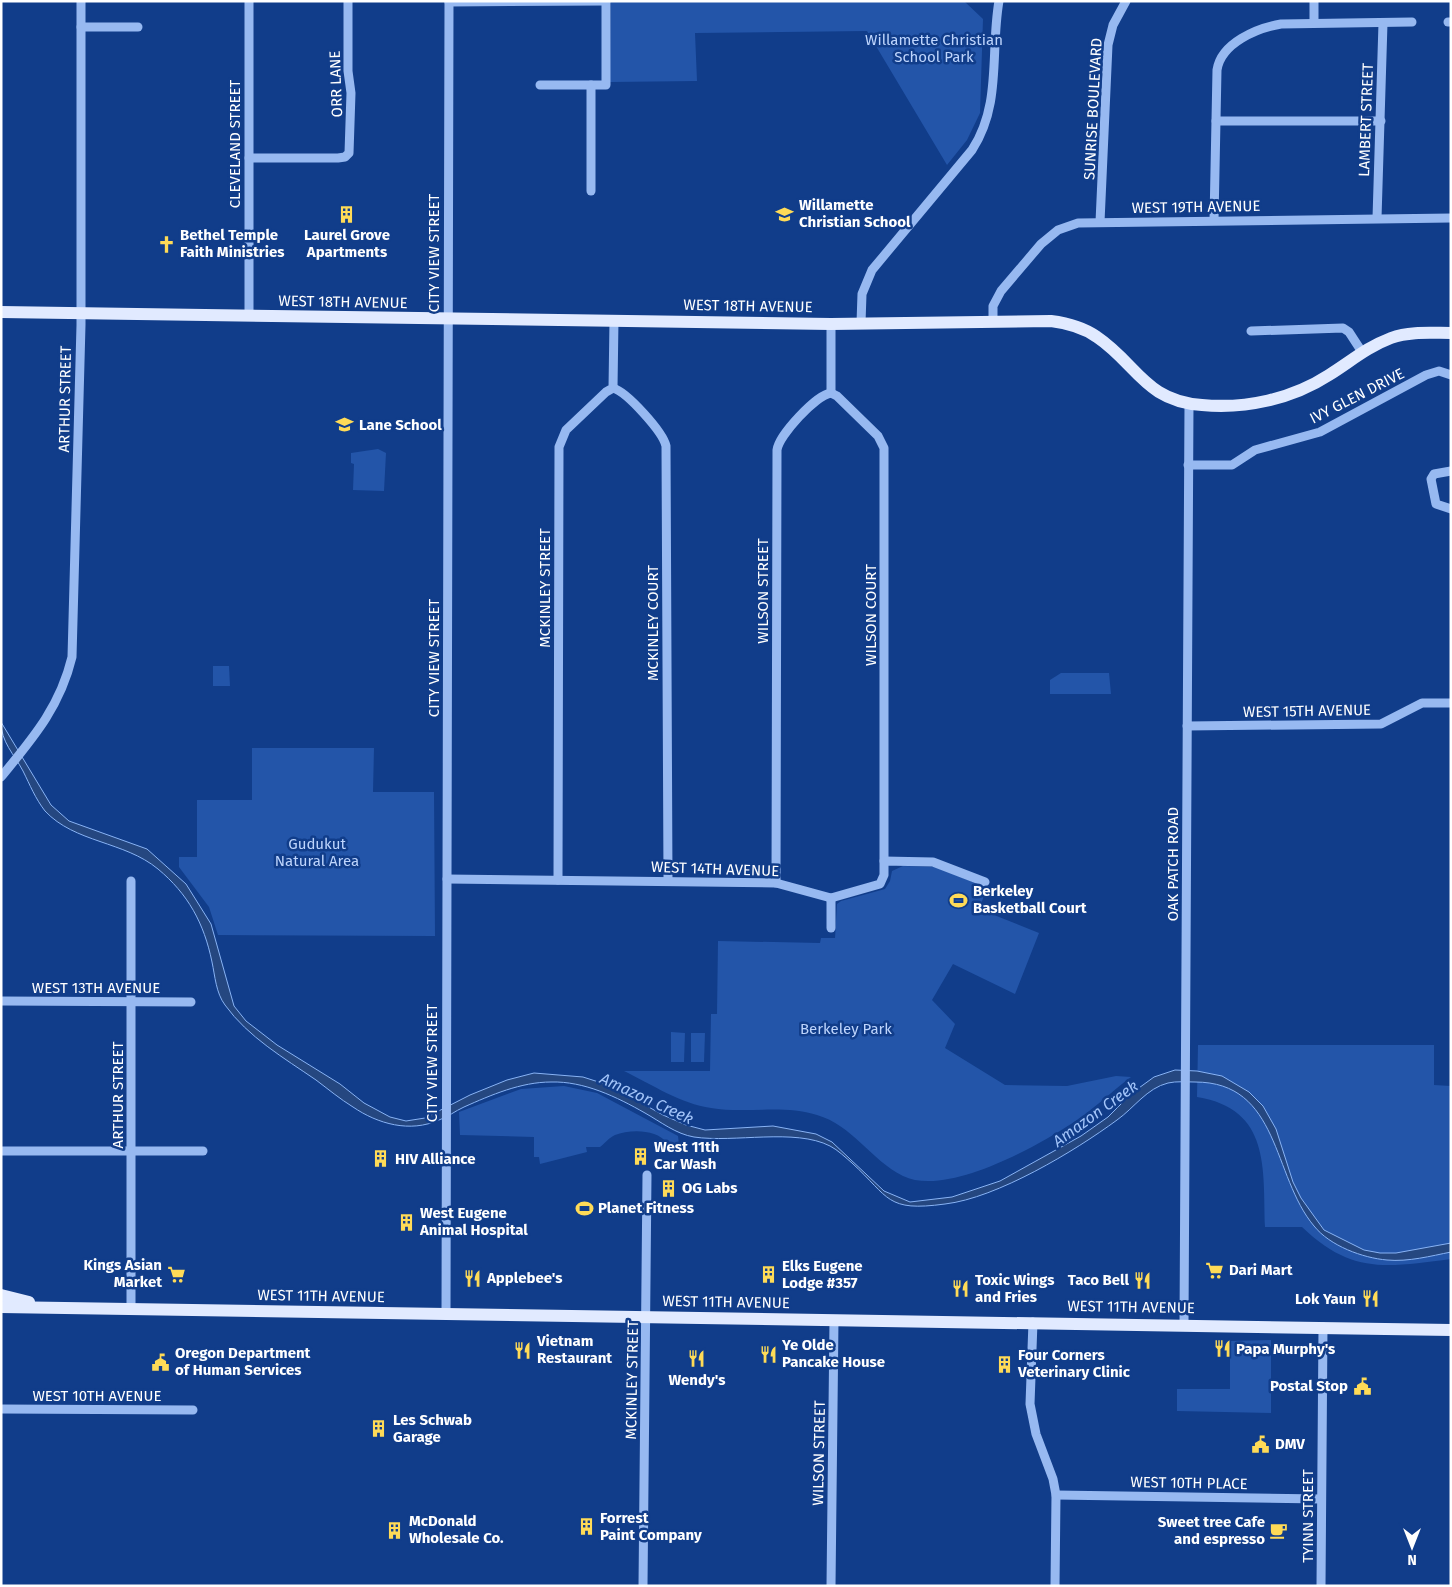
<svg xmlns="http://www.w3.org/2000/svg" width="1452" height="1587" viewBox="0 0 1452 1587" font-family="'Fira Sans',sans-serif">
	<style>
		.green { fill: #2355a9 }
		.water { fill: #254780; stroke: #88b3f5 }
		.lines { fill: none; stroke-linecap: round; stroke-linejoin: round }
		.minor { stroke: #97b9f1; stroke-width: 9 }
		.major { stroke: #e1eaff; stroke-width: 12 }
		.labels { text-anchor: middle; stroke-width: 5; stroke-linejoin: round; paint-order: stroke }
		.park-label { font-size: 15px; fill: #bed5fd; stroke: #113d8a }
		.street-label { font-size: 15px; fill: #fff; stroke: #113d8a }
		.poi-label { font-size: 15px; font-weight: bold; fill: #fff; stroke: #113d8a; text-anchor: start }
		.water-label { font-size: 16px; font-style: italic; fill: #a2c4f9; stroke: #113d8a }
	</style>
	<rect width="100%" height="100%" fill="#113d8a"/>
	<g class="green">
		<path d="M611 1H964L983 19 980 113 967 140 947 165 867 31 695 33 697 81 610 82Z"/>
		<path d="M378 449 386 453 384 491 353 490 354 464 351 463V453Z"/>
		<path d="M213 666H229L230 686H213Z"/>
		<path d="M1061 673H1109L1111 694H1050V680Z"/>
		<path d="M252 748H374L373 792H434L435 936 218 935 209 907 179 867V857H197V800H252Z"/>
		<path d="M903 866 936 867 985 887 986 891 979 909 1039 933 1015 994 953 964 932 1000 955 1024 945 1048 1005 1085 1067 1086 1116 1076 1131 1077C1111 1092 1092 1111 1071 1124 1034 1148 946 1197 903 1176 871 1160 852 1125 817 1115 782 1104 746 1114 711 1108 681 1104 651 1084 624 1071H710L711 1014H717L718 941 820 943 821 938H835L837 904 841 901 885 889 890 881 892 871Z"/>
		<path d="M671 1032 685 1033 684 1062H671Z"/>
		<path d="M691 1033H705L704 1062H691Z"/>
		<path d="M1198 1045H1434V1085L1451 1086V1259C1387 1267 1352 1275 1302 1227H1265C1263 1169 1271 1109 1197 1097Z"/>
		<path d="M564 1086 597 1093 678 1136 680 1153 668 1152 667 1143C657 1129 630 1129 615 1135 610 1137 605 1143 600 1147H586L587 1152 540 1164 539 1157H534V1137L460 1135 459 1112 521 1089Z"/>
		<path d="M1271 1340V1413L1177 1411V1389H1230V1341Z"/>
	</g>
	<path class="water" d="M1 722 51 805 69 821 147 849 186 884 211 924 234 1006 246 1021 277 1045 340 1084 364 1103 390 1117 406 1121 425 1118 470 1095 507 1080 534 1073 583 1077 611 1086 663 1115 686 1125 705 1130 773 1126 816 1134 832 1142 884 1191 910 1202 952 1197 1000 1181 1081 1136 1108 1117 1132 1093 1154 1077 1175 1070 1197 1071 1222 1076 1249 1092 1263 1106 1276 1129 1293 1182 1301 1198 1324 1230 1364 1250 1380 1253H1396L1451 1243V1252C1431 1256 1408 1262 1387 1260 1363 1258 1330 1246 1314 1226 1272 1176 1280 1082 1195 1082 1187 1082 1176 1081 1168 1083 1147 1088 1134 1108 1117 1120 1075 1151 997 1198 945 1204 886 1212 890 1198 852 1163 846 1158 838 1150 830 1146 795 1128 734 1143 694 1137 676 1134 661 1122 645 1113 617 1097 584 1081 551 1082 521 1082 491 1095 464 1107 455 1111 448 1117 439 1120 410 1133 378 1124 353 1107 340 1099 328 1089 316 1080 284 1058 248 1037 225 1005 216 993 215 976 212 962 204 923 188 894 158 869 124 841 75 843 45 811 35 798 30 785 23 771 14 754 1 742 1 722Z"/>
	<g class="lines">
		<g class="minor">
			<path d="M1314 1V23"/>
			<path d="M449 2 606 1"/>
			<path d="M1448 22H1451"/>
			<path d="M81 27H138"/>
			<path d="M540 85H606V1"/>
			<path d="M1216 121H1381"/>
			<path d="M249 158H338L345 157 349 153 351 93 348 71V1"/>
			<path d="M591 191V85"/>
			<path d="M1377 218 1383 23"/>
			<path d="M1214 220 1217 70C1221 43 1257 28 1281 24L1412 22"/>
			<path d="M1100 222 1108 45 1113 25 1126 1"/>
			<path d="M249 316V1"/>
			<path d="M993 320V306L1001 291 1041 244 1058 230 1078 223 1451 218"/>
			<path d="M861 323 862 294 872 270 972 150C1002 104 990 52 999 1"/>
			<path d="M1251 331 1343 328 1349 332 1362 352"/>
			<path d="M613 388C627 392 663 432 666 446L668 880"/>
			<path d="M831 393 837 396 878 436 884 448V861"/>
			<path d="M1188 465H1232L1255 450 1320 432 1426 375 1439 371 1451 375"/>
			<path d="M1451 471 1434 474 1431 479 1436 504 1451 509"/>
			<path d="M1187 726 1381 724 1422 703H1451"/>
			<path d="M1 777C33 738 60 707 72 657L81 325V1"/>
			<path d="M447 879 776 883 831 898 880 884 884 875V861L933 862 985 882"/>
			<path d="M558 880 559 447 566 430 606 392 613 388 614 320"/>
			<path d="M776 883 777 450C779 435 816 395 831 393V324"/>
			<path d="M831 928V898"/>
			<path d="M1 1001 191 1002"/>
			<path d="M1 1151H203"/>
			<path d="M131 1308V881"/>
			<path d="M446 1315 449 1"/>
			<path d="M1033 1322 1030 1404 1036 1434 1053 1479 1056 1495 1055 1586"/>
			<path d="M1184 1325 1189 404"/>
			<path d="M1 1409 193 1410"/>
			<path d="M1056 1495 1321 1499"/>
			<path d="M643 1586 647 1175"/>
			<path d="M831 1586 834 1320"/>
			<path d="M1321 1586 1323 1327"/>
		</g>
		<g class="major">
			<path d="M1 312 831 324 1051 321C1067 323 1083 327 1097 337 1137 364 1145 401 1202 405 1246 409 1292 399 1329 375 1350 362 1367 347 1391 338 1410 331 1431 333 1451 333"/>
			<path d="M1 1295 29 1302"/>
			<path d="M1 1307 1451 1330"/>
		</g>
	</g>
	<defs>
		<symbol id="building-bare" viewBox="-9 -9 18 18"><path d="M-4-6H4V6H1V3H-1V6H-4ZM-2.5-4.3h1.7v1.8h-1.7ZM.8-4.3h1.7v1.8H.8ZM-2.5-1h1.7V.8h-1.7ZM.8-1h1.7V.8H.8Z" fill="#ffdb57" stroke="#113d8a" stroke-width="2.5" paint-order="stroke"/></symbol>
		<symbol id="school-bare" viewBox="-9 -9 18 18"><path d="M0-5L7-2L0 1L-7-2ZM-4 1L0 2.5L4 1V4Q0 6-4 4Z" fill="#ffdb57" stroke="#113d8a" stroke-width="2.5" paint-order="stroke"/></symbol>
		<symbol id="church-bare" viewBox="-9 -9 18 18"><path d="M-1.2-6h2.4v3.5h3.3v2.4h-3.3V6h-2.4V-.1h-3.3v-2.4h3.3Z" fill="#ffdb57" stroke="#113d8a" stroke-width="2.5" paint-order="stroke"/></symbol>
		<symbol id="stadium-bare" viewBox="-9 -9 18 18"><path d="M0-5a6.5 5 0 1 0 0 10a6.5 5 0 1 0 0-10ZM-3.5-1.8h7v3.6h-7Z" fill="#ffdb57" stroke="#113d8a" stroke-width="2.5" paint-order="stroke"/></symbol>
		<symbol id="supermarket-bare" viewBox="-9 -9 18 18"><path d="M-6-5.5h2.5l.6 2H6L4.5 2H-2.5L-4.4-4H-6ZM-1.5 3.2a1.3 1.3 0 1 0 .1 0ZM3 3.2a1.3 1.3 0 1 0 .1 0Z" fill="#ffdb57" stroke="#113d8a" stroke-width="2.5" paint-order="stroke"/></symbol>
		<symbol id="restaurant-bare" viewBox="-9 -9 18 18"><path d="M-5-6h1v4h1v-4h1v4h1v-4h1v5L-1.5 .5V6h-2V.5L-5-1ZM5-6V6H3V1.5H1.5Q1.5-4 5-6Z" fill="#ffdb57" stroke="#113d8a" stroke-width="2.5" paint-order="stroke"/></symbol>
		<symbol id="civic-bare" viewBox="-9 -9 18 18"><path d="M-.6-6.5H3V-4.5H.6V-3L4-1V1h2V6H-6V1h2V-1L-.6-3ZM-1.2 2.5V6h2.4V2.5Z" fill="#ffdb57" stroke="#113d8a" stroke-width="2.5" paint-order="stroke"/></symbol>
		<symbol id="cafe-bare" viewBox="-9 -9 18 18"><path d="M-5.5-4.5H6V0H3Q3 3.5 0 3.5H-2.5Q-5.5 3.5-5.5 0ZM3-3.2v2h1.7v-2ZM-6 4.5H4V6H-6Z" fill="#ffdb57" stroke="#113d8a" stroke-width="2.5" paint-order="stroke"/></symbol>
	</defs>
	<g fill-rule="evenodd">
		<use href="#building-bare" x="334" y="202" width="25" height="25"/>
		<use href="#school-bare" x="772" y="202" width="25" height="25"/>
		<use href="#church-bare" x="154" y="232" width="25" height="25"/>
		<use href="#school-bare" x="332" y="412" width="25" height="25"/>
		<use href="#stadium-bare" x="946" y="888" width="25" height="25"/>
		<use href="#building-bare" x="628" y="1144" width="25" height="25"/>
		<use href="#building-bare" x="368" y="1146" width="25" height="25"/>
		<use href="#building-bare" x="656" y="1176" width="25" height="25"/>
		<use href="#stadium-bare" x="572" y="1196" width="25" height="25"/>
		<use href="#building-bare" x="394" y="1210" width="25" height="25"/>
		<use href="#supermarket-bare" x="1202" y="1258" width="25" height="25"/>
		<use href="#supermarket-bare" x="164" y="1262" width="25" height="25"/>
		<use href="#building-bare" x="756" y="1262" width="25" height="25"/>
		<use href="#restaurant-bare" x="460" y="1266" width="25" height="25"/>
		<use href="#restaurant-bare" x="1130" y="1268" width="25" height="25"/>
		<use href="#restaurant-bare" x="948" y="1276" width="25" height="25"/>
		<use href="#restaurant-bare" x="1358" y="1286" width="25" height="25"/>
		<use href="#restaurant-bare" x="1210" y="1336" width="25" height="25"/>
		<use href="#restaurant-bare" x="510" y="1338" width="25" height="25"/>
		<use href="#restaurant-bare" x="756" y="1342" width="25" height="25"/>
		<use href="#restaurant-bare" x="684" y="1346" width="25" height="25"/>
		<use href="#civic-bare" x="148" y="1350" width="25" height="25"/>
		<use href="#building-bare" x="992" y="1352" width="25" height="25"/>
		<use href="#civic-bare" x="1350" y="1374" width="25" height="25"/>
		<use href="#building-bare" x="366" y="1416" width="25" height="25"/>
		<use href="#civic-bare" x="1248" y="1432" width="25" height="25"/>
		<use href="#building-bare" x="574" y="1514" width="25" height="25"/>
		<use href="#building-bare" x="382" y="1518" width="25" height="25"/>
		<use href="#cafe-bare" x="1266" y="1518" width="25" height="25"/>
	</g>
	<g class="labels">
		<g class="park-label">
			<text x="934" y="45">Willamette Christian<tspan x="934" dy="17">School Park</tspan></text>
			<text x="317" y="849">Gudukut<tspan x="317" dy="17">Natural Area</tspan></text>
			<text x="846" y="1034">Berkeley Park</text>
		</g>
		<g class="street-label">
			<text transform="translate(336 84) rotate(-92)" y="5">ORR LANE</text>
			<text transform="translate(1093 109) rotate(-87)" y="5">SUNRISE BOULEVARD</text>
			<text transform="translate(1366 120) rotate(-88)" y="5">LAMBERT STREET</text>
			<text transform="translate(235 144) rotate(-90)" y="5">CLEVELAND STREET</text>
			<text transform="translate(1196 207) rotate(-1)" y="5">WEST 19TH AVENUE</text>
			<text transform="translate(434 253) rotate(-90)" y="5">CITY VIEW STREET</text>
			<text transform="translate(343 302) rotate(1)" y="5">WEST 18TH AVENUE</text>
			<text transform="translate(748 306) rotate(1)" y="5">WEST 18TH AVENUE</text>
			<text transform="translate(1357 396) rotate(-27)" y="5">IVY GLEN DRIVE</text>
			<text transform="translate(65 399) rotate(-89)" y="5">ARTHUR STREET</text>
			<text transform="translate(545 588) rotate(-90)" y="5">MCKINLEY STREET</text>
			<text transform="translate(763 591) rotate(-90)" y="5">WILSON STREET</text>
			<text transform="translate(871 615) rotate(-90)" y="5">WILSON COURT</text>
			<text transform="translate(653 623) rotate(-90)" y="5">MCKINLEY COURT</text>
			<text transform="translate(434 658) rotate(-90)" y="5">CITY VIEW STREET</text>
			<text transform="translate(1307 711) rotate(-1)" y="5">WEST 15TH AVENUE</text>
			<text transform="translate(1173 864) rotate(-90)" y="5">OAK PATCH ROAD</text>
			<text transform="translate(715 869) rotate(2)" y="5">WEST 14TH AVENUE</text>
			<text x="96" y="993">WEST 13TH AVENUE</text>
			<text transform="translate(432 1063) rotate(-90)" y="5">CITY VIEW STREET</text>
			<text transform="translate(118 1095) rotate(-90)" y="5">ARTHUR STREET</text>
			<text transform="translate(321 1296) rotate(1)" y="5">WEST 11TH AVENUE</text>
			<text transform="translate(726 1302) rotate(1)" y="5">WEST 11TH AVENUE</text>
			<text transform="translate(1131 1307) rotate(1)" y="5">WEST 11TH AVENUE</text>
			<text transform="translate(632 1380) rotate(-89)" y="5">MCKINLEY STREET</text>
			<text x="97" y="1401">WEST 10TH AVENUE</text>
			<text transform="translate(819 1453) rotate(-89)" y="5">WILSON STREET</text>
			<text transform="translate(1189 1483) rotate(1)" y="5">WEST 10TH PLACE</text>
			<text transform="translate(1308 1516) rotate(-90)" y="5">TYINN STREET</text>
		</g>
		<g class="poi-label">
			<text x="799" y="210">Willamette<tspan x="799" dy="17">Christian School</tspan></text>
			<text x="180" y="240">Bethel Temple<tspan x="180" dy="17">Faith Ministries</tspan></text>
			<text x="347" y="240" text-anchor="middle">Laurel Grove<tspan x="347" dy="17">Apartments</tspan></text>
			<text x="359" y="430">Lane School</text>
			<text x="973" y="896">Berkeley<tspan x="973" dy="17">Basketball Court</tspan></text>
			<text x="654" y="1152">West 11th<tspan x="654" dy="17">Car Wash</tspan></text>
			<text x="395" y="1164">HIV Alliance</text>
			<text x="682" y="1193">OG Labs</text>
			<text x="598" y="1213">Planet Fitness</text>
			<text x="420" y="1218">West Eugene<tspan x="420" dy="17">Animal Hospital</tspan></text>
			<text x="162" y="1270" text-anchor="end">Kings Asian<tspan x="162" dy="17">Market</tspan></text>
			<text x="782" y="1271">Elks Eugene<tspan x="782" dy="17">Lodge #357</tspan></text>
			<text x="1229" y="1275">Dari Mart</text>
			<text x="487" y="1283">Applebee's</text>
			<text x="975" y="1285">Toxic Wings<tspan x="975" dy="17">and Fries</tspan></text>
			<text x="1129" y="1285" text-anchor="end">Taco Bell</text>
			<text x="1356" y="1304" text-anchor="end">Lok Yaun</text>
			<text x="537" y="1346">Vietnam<tspan x="537" dy="17">Restaurant</tspan></text>
			<text x="782" y="1350">Ye Olde<tspan x="782" dy="17">Pancake House</tspan></text>
			<text x="1236" y="1354">Papa Murphy's</text>
			<text x="175" y="1358">Oregon Department<tspan x="175" dy="17">of Human Services</tspan></text>
			<text x="1018" y="1360">Four Corners<tspan x="1018" dy="17">Veterinary Clinic</tspan></text>
			<text x="697" y="1385" text-anchor="middle">Wendy's</text>
			<text x="1348" y="1391" text-anchor="end">Postal Stop</text>
			<text x="393" y="1425">Les Schwab<tspan x="393" dy="17">Garage</tspan></text>
			<text x="1275" y="1449">DMV</text>
			<text x="600" y="1523">Forrest<tspan x="600" dy="17">Paint Company</tspan></text>
			<text x="409" y="1526">McDonald<tspan x="409" dy="17">Wholesale Co.</tspan></text>
			<text x="1265" y="1527" text-anchor="end">Sweet tree Cafe<tspan x="1265" dy="17">and espresso</tspan></text>
		</g>
		<g class="water-label">
			<text transform="translate(647 1098) rotate(25)" y="6">Amazon Creek</text>
			<text transform="translate(1095 1113) rotate(-36)" y="6">Amazon Creek</text>
		</g>
	</g>
	<rect width="1452" height="1587" fill="none" stroke="#ffffff" stroke-width="5"/>
	<g transform="translate(1412 1547) rotate(180)" stroke="#113d8a" stroke-width="4" paint-order="stroke">
	<path d="M0-4L9 19L0 12L-9 19Z" fill="#ffffff"/>
	<text y="-8" font-size="14" font-weight="bold" text-anchor="middle" fill="#ffffff">N</text>
	</g>
</svg>
